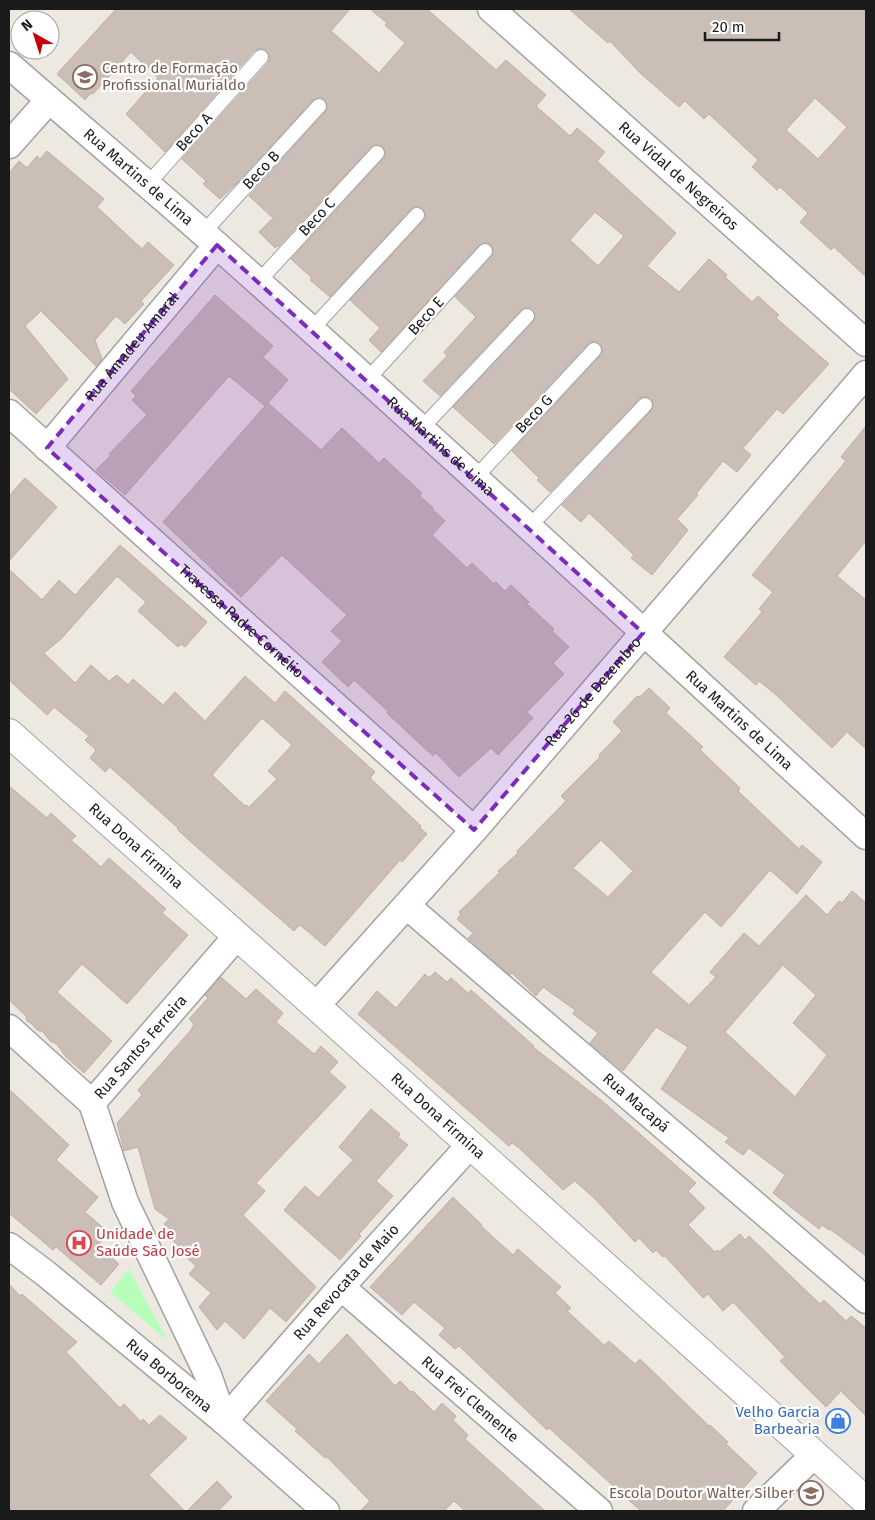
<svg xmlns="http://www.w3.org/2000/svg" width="875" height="1520" viewBox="0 0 875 1520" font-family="'Fira Sans',sans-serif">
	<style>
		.park { fill: #b7febb }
		.building { fill: #cabeb6; stroke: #c1aea1; fill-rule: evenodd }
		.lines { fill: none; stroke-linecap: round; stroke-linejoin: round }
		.service-casing { stroke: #a2a2a2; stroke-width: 16 }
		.minor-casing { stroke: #a2a2a2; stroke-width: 29 }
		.tertiary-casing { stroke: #a2a2a2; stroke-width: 30 }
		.service { stroke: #fff; stroke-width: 14 }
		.minor { stroke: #fff; stroke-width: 26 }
		.tertiary { stroke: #fff; stroke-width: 28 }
		.marked { fill: #7b2cbf; fill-opacity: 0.2; stroke: #7b2cbf; stroke-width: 4; stroke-dasharray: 10 6; stroke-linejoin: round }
		.labels { text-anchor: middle; stroke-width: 4.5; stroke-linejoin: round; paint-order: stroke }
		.education-label { font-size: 15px; fill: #785e54; stroke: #fff; text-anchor: start }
		.street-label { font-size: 15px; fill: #1b1b1b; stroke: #fff }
		.health-label { font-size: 15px; fill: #be3a42; stroke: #fff; text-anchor: start }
		.shop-label { font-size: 15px; fill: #366cbe; stroke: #fff; text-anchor: end }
	</style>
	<rect width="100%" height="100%" fill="#eee9e0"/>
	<path class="park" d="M129 1269 168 1341 110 1292Z"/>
	<g class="building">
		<path d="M116 9H350L331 31 379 73 405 43 385 25 387 23 370 9H427L496 70 506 60 531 82 546 95 536 106 570 136 577 128 605 152 597 161 676 233 647 266 679 292 709 259 727 275 725 277 752 302 758 296 779 315 776 318 829 364 783 414 777 409 743 448 751 455 737 472 723 461 696 494 698 495 677 519 688 530 652 575 631 558 634 555 589 513 581 522 562 505 651 411 653 403 651 398 643 397 639 399 550 492 537 480 539 478 512 451 600 356 603 351 600 344 595 341 588 344 494 444 453 407 533 322 535 314 533 309 525 308 521 310 440 396 423 381 447 356 444 352 476 317 455 297 491 257 494 252 491 245 486 242 479 245 381 352 369 340 380 328 350 300 423 221 426 216 423 209 418 206 411 209 330 297 310 280 312 278 291 259 383 159 386 154 383 147 378 144 371 147 278 247 277 246 275 248 259 232 273 218 249 196 325 112 328 107 325 100 320 97 313 100 236 184 220 199 203 184 206 181 182 159 268 63 270 58 269 54 262 48 254 51 165 152 126 114 158 78 131 52 93 94 91 93 85 100 57 74ZM595 212 624 236 598 266 570 240Z"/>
		<path d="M569 9H866V277L834 247 831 250 800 222 808 213 780 187 777 190 752 167 758 160 709 114 704 119 685 101 679 107 639 72 610 41 608 43ZM815 98 847 127 818 159 786 130Z"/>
		<path d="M47 151 104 199 97 207 142 249 148 242 174 265 141 301 144 304 125 324 116 316 95 340 102 359 96 366 41 311 25 326 68 379 36 414 9 389V173L19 161 27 168 37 156 40 159Z"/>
		<path d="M215 295 273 346 263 357 288 380 268 403 321 450 342 428 379 463 384 458 422 493 420 496 433 508 432 509 445 521 432 535 467 568 472 563 494 584 496 582 505 591 511 585 529 602 527 604 554 629 552 631 569 647 553 663 564 674 527 712 533 718 498 755 491 748 459 777 436 753 433 756 387 713 389 712 354 680 348 687 322 662 342 641 331 631 347 615 282 555 241 597 163 522 265 406 229 376 125 495 96 470 111 455 109 454 147 415 132 400 136 396 131 391Z"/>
		<path d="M866 426V541L837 576 866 600V749L847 732 832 748 775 694 759 681 756 685 724 657 762 612 759 609 773 592 752 575 846 461 841 457Z"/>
		<path d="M25 478 57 507 9 561V496Z"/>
		<path d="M120 545 207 622 185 647 181 644 178 647 138 611 146 602 117 576 61 639 44 653 75 683 91 665 109 681 117 675 128 685 133 679 163 705 175 692 205 721 245 676 275 703 285 691 375 772 370 778 421 826 420 828 427 834 402 862 400 860 325 946 300 925 294 931 192 843 177 829 178 828 110 767 105 772 90 758 96 750 85 740 89 736 54 707 47 715 9 680V569L42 600 59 580 75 595ZM262 718 292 745 268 771 277 779 249 807 246 805 245 806 212 775Z"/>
		<path d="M649 688 670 708 666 713 703 747 700 750 740 788 738 791 799 849 802 845 822 862 797 894 770 870 721 927 705 912 651 972 689 1005 716 977 710 972 744 933 759 946 806 895 827 915 839 901 842 903 852 891 866 903V1256L830 1229 829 1230 822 1225 819 1229 773 1193 785 1175 749 1148 743 1155 725 1142 729 1138 661 1089 688 1047 656 1027 623 1071 590 1043 598 1033 573 1014 575 1010 543 987 536 996 512 973 510 975 468 938 473 933 457 919 461 914 459 912 500 872 498 871 518 853 517 851 566 801 561 796 600 757 599 755 622 731 613 722 636 697 641 696ZM601 840 633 871 608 897 573 868ZM783 965 816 995 793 1023 827 1055 795 1097 725 1032Z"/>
		<path d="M9 786 47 818 51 813 76 836 71 840 101 867 109 858 166 909 162 913 188 935 127 1004 82 964 57 992 112 1041 84 1073 65 1056 57 1044 50 1041 43 1032 37 1030 32 1024 27 1021 26 1016 9 1000Z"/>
		<path d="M435 972 447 982 451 978 468 993 471 990 534 1046 533 1047 601 1100 696 1183 688 1191 705 1208 688 1225 715 1252 718 1250 719 1252 740 1234 745 1240 749 1236 820 1304 824 1300 846 1321 851 1316 866 1328V1416L841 1391 826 1407 780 1361 785 1357 733 1302 723 1311 708 1294 703 1298 665 1256 663 1257 656 1250 653 1253 639 1238 635 1242 595 1199 575 1181 563 1190 519 1148 512 1143 509 1146 358 1014 377 991 396 1008 425 974 429 978Z"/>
		<path d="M221 977 246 999 256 989 283 1013 276 1022 314 1054 321 1046 338 1062 329 1072 346 1087 256 1183 265 1191 243 1215 316 1287 286 1322 270 1308 244 1339 225 1321 217 1330 199 1307 211 1293 189 1274 196 1266 176 1248 178 1245 171 1239 176 1234 164 1224 169 1219 155 1209 138 1147 124 1151 117 1123 142 1095 138 1090 191 1030 194 1024 189 1019 208 998 205 995Z"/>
		<path d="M9 1089 69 1145 56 1160 98 1197 85 1212 109 1233 98 1245 119 1264 101 1285 56 1247 53 1250 9 1213Z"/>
		<path d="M371 1109 400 1134 398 1137 408 1145 376 1181 393 1196 359 1234 361 1236 340 1260 284 1210 305 1186 318 1198 353 1160 339 1147Z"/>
		<path d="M453 1197 481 1224 482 1227 513 1255 518 1249 561 1287 555 1293 571 1308 567 1311 604 1345 609 1341 635 1364 640 1359 709 1426 710 1425 728 1442 726 1444 757 1473 723 1511H641L549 1428 547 1430 459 1346 455 1349 439 1335 445 1328 414 1302 402 1315 370 1287Z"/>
		<path d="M9 1284 20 1296 22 1294 77 1342 66 1352 120 1408 124 1404 141 1422 143 1419 149 1425 160 1415 187 1438 149 1475 185 1511H9Z"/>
		<path d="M347 1334 395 1386 400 1381 411 1392 413 1391 434 1412 442 1403 456 1416 453 1420 468 1435 465 1439 545 1511H465L454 1501 444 1511H360L370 1501 327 1457 325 1458 295 1431 297 1429 266 1401 309 1354 319 1364Z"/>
		<path d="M217 1481 232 1497 218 1511H187Z"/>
	</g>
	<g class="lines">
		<defs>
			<g id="service">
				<path d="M147 185 261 57"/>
				<path d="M203 233 319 106"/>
				<path d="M258 282 377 153"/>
				<path d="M311 330 417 215"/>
				<path d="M367 380 485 251"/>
				<path d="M421 429 527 316"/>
				<path d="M475 478 594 350"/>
				<path d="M529 527 645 405"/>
			</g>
			<g id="minor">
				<path id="s1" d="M491 9 866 343"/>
				<path id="s2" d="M9 65C79 126 150 186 219 247 438 441 651 640 866 836"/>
				<path d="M9 145 49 100"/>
				<path id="s3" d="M9 413 474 830"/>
				<path id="s4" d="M47 448 217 245"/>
				<path id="s5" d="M407 906 866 1300"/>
				<path id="s6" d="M316 1006 474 830 866 374"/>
				<path d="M9 1028 92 1103"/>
				<path id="s7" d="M9 1246 45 1273 224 1421 326 1511"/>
				<path id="s8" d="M341 1287 599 1511"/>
				<path id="s9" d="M224 1421 208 1375 125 1202 92 1103 237 936"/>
				<path id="s10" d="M224 1421 341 1287 470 1145"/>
				<path d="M756 1511 814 1455"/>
			</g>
			<g id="tertiary">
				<path id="s11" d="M9 733 316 1006 866 1501"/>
			</g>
		</defs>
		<use href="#service" class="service-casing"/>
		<use href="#minor" class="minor-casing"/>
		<use href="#tertiary" class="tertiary-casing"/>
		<use href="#service" class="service"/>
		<use href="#minor" class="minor"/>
		<use href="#tertiary" class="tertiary"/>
	</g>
	<path class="marked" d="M217 245 643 633 474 830 47 448Z"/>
	<defs>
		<symbol id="school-ring" viewBox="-11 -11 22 22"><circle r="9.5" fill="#fff" stroke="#8d6e63" stroke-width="1.5"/><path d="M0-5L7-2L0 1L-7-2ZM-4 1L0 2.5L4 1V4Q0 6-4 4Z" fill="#8d6e63"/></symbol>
		<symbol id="hospital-ring" viewBox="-11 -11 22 22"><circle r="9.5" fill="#fff" stroke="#e0444e" stroke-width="1.5"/><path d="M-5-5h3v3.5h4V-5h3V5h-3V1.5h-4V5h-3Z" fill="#e0444e"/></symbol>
		<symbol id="shop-ring" viewBox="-11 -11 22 22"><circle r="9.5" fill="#fff" stroke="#3f7fe0" stroke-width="1.5"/><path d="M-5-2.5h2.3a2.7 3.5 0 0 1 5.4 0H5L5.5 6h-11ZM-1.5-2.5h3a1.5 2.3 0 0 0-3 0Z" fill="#3f7fe0"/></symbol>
	</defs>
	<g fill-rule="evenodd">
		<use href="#school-ring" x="71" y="63" width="28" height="28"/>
		<use href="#hospital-ring" x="65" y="1229" width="28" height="28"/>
		<use href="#shop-ring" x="824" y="1407" width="28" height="28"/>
		<use href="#school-ring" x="797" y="1479" width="28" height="28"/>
	</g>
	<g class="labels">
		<g class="education-label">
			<text x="102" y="73">Centro de Formação<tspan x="102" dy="17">Profissional Murialdo</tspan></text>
			<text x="794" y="1498" text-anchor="end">Escola Doutor Walter Silber</text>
		</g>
		<g class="street-label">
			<text transform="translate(194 132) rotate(-48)" y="5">Beco A</text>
			<text transform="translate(261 170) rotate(-47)" y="5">Beco B</text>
			<text dy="5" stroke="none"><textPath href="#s1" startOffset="251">Rua Vidal de Negreiros</textPath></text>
			<text dy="5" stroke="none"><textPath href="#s2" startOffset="171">Rua Martins de Lima</textPath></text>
			<text transform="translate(317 217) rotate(-47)" y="5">Beco C</text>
			<text transform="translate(426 316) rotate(-48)" y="5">Beco E</text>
			<text dy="5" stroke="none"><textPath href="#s4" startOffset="132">Rua Amadeu Amaral</textPath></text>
			<text transform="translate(534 414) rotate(-47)" y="5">Beco G</text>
			<text dy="5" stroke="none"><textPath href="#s2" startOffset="576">Rua Martins de Lima</textPath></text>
			<text dy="5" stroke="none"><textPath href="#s3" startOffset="312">Travessa Padre Cornélio</textPath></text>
			<text dy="5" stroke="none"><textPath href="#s6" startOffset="419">Rua 26 de Dezembro</textPath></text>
			<text dy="5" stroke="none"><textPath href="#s2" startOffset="981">Rua Martins de Lima</textPath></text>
			<text dy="5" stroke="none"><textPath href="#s11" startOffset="170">Rua Dona Firmina</textPath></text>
			<text dy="5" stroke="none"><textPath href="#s9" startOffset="419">Rua Santos Ferreira</textPath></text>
			<text dy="5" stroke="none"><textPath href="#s5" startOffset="302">Rua Macapá</textPath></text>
			<text dy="5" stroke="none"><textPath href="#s11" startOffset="575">Rua Dona Firmina</textPath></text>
			<text dy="5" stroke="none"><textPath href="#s10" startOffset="185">Rua Revocata de Maio</textPath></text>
			<text dy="5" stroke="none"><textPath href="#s7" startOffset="206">Rua Borborema</textPath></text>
			<text dy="5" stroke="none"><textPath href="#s8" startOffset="171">Rua Frei Clemente</textPath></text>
		</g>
		<g class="health-label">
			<text x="96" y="1239">Unidade de<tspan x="96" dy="17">Saúde São José</tspan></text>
		</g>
		<g class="shop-label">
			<text x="820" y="1417">Velho Garcia<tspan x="820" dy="17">Barbearia</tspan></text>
		</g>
	</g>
	<rect width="875" height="1520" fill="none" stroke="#1b1b1b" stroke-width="20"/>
	<g transform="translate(35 35) rotate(321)"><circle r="24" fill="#ffffff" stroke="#a4a4a4"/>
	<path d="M0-4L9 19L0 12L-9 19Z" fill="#c70007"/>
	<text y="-8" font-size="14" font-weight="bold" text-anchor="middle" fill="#1b1b1b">N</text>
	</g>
	<path d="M705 32v8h74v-8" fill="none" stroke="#1b1b1b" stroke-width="2.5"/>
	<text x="712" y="32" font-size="15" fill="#1b1b1b" stroke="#ffffff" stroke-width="4" paint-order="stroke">20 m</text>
</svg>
